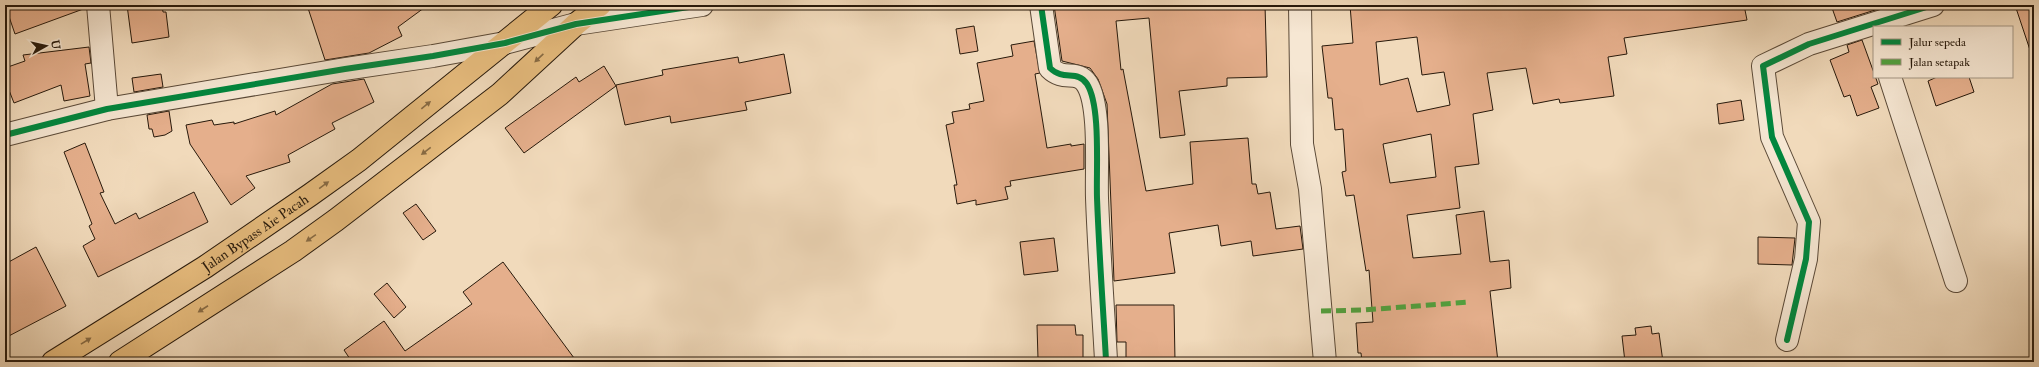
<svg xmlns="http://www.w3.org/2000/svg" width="2039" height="367" viewBox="0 0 2039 367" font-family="'IM FELL Double Pica',serif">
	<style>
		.building { fill: #e5af8c; stroke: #27190b; fill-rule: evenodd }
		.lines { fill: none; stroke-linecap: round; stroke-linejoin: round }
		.minor-casing { stroke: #5a4937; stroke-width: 24 }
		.highway-casing { stroke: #27190b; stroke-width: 24 }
		.minor { stroke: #f6e7d3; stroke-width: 22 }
		.highway { stroke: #e8bd7e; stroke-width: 22 }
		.quiet { stroke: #51a13e; stroke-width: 5; stroke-dasharray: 10 5; stroke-linecap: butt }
		.cycleway-casing { stroke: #f6e7d3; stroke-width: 8 }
		.cycleway { stroke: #00873e; stroke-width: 6 }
		.oneway { fill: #886b44 }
		.labels { text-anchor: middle; stroke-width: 4; stroke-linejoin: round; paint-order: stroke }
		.street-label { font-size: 14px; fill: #27190b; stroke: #f6e7d3 }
	</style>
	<rect width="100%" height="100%" fill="#f1dabb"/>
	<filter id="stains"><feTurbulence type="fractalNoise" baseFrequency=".005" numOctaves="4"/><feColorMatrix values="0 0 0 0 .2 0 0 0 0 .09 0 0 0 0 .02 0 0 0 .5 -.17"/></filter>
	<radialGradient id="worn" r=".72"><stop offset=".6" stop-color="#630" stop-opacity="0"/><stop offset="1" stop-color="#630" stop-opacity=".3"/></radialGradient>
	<g class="building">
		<path d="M5 5H86V8L15 34Z"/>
		<path d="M127 5H162L163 12H166L169 37 132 43Z"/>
		<path d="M307 5H428L398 27 402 36 369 53 325 60Z"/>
		<path d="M1054 5H1265L1267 77 1227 78V86L1179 91 1185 135 1160 138 1149 18 1116 21 1121 70 1123 69 1146 191 1193 184 1190 142 1248 138 1252 184H1256L1258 194 1270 192 1276 229 1300 226 1303 249 1253 256 1251 241 1221 246 1218 225 1169 233 1175 273 1114 281 1107 104 1098 79 1090 68 1062 61Z"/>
		<path d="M1350 5H1744L1747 20 1624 38 1627 54 1608 57 1614 96 1560 103 1559 99 1533 104 1526 68 1487 73 1493 110 1473 114 1479 164 1455 167 1460 208 1407 215 1413 258 1461 254 1456 215 1484 211 1490 262 1509 260 1511 288 1490 291 1498 362H1362L1361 353H1358L1356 323 1373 322 1369 270 1366 271 1354 195 1346 196 1342 172 1346 171 1343 129 1335 130 1332 98H1328L1322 46 1353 43ZM1417 37 1422 75 1444 72 1450 105 1417 112 1408 78 1380 85 1376 42ZM1431 134 1436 177 1390 183 1383 144Z"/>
		<path d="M1831 5H1891L1837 22Z"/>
		<path d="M2015 5H2034V53H2031Z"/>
		<path d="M974 26 978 51 960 54 956 29Z"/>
		<path d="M1862 40 1878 84 1871 87 1879 108 1857 116 1850 95 1844 97 1830 60 1849 52 1847 45Z"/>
		<path d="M1034 41 1040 73 1035 74 1047 148 1071 144V146L1084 144V169L1010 181 1011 186 1005 187 1008 199 976 205V200L957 204 954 185H957L946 125 954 123 952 112 970 109 969 104 984 101 977 63 1013 56 1011 45Z"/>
		<path d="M89 47 91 63 85 64 90 96 64 101 61 85 14 103 5 80V68L25 61 23 55Z"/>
		<path d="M784 54 791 93 745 102 747 110 671 123 670 116 625 125 616 85 663 75 662 70 738 57 739 63Z"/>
		<path d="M604 66 616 86 524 153 505 128 576 77 579 82Z"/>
		<path d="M161 74 163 87 134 92 132 78Z"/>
		<path d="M1937 77H1969L1974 92 1936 106 1928 81Z"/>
		<path d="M364 79 374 102 332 123 335 129 288 155 290 162 246 176 255 188 231 205 190 144 186 125 212 120 214 125 234 122V124L275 111 276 115 332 84Z"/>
		<path d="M1741 100 1744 120 1719 124 1717 104Z"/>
		<path d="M169 111 172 131 165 135 154 137 152 129H149L147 115Z"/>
		<path d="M85 143 104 192 100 193 115 224 136 213 139 219 194 192 208 222 98 277 83 246 95 239 89 226 92 224 64 152Z"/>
		<path d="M416 204 436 231 423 240 403 213Z"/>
		<path d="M1758 237 1795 238 1792 265 1758 264Z"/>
		<path d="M1054 238 1058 271 1024 275 1020 242Z"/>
		<path d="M36 247 66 306 5 338V264Z"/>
		<path d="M503 262 577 362H352L344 350 384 321 405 351 472 304 463 292Z"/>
		<path d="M387 283 406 307 394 318 374 294Z"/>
		<path d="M1116 305H1174L1175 361H1126V342H1117Z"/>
		<path d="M1037 325H1075L1076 335H1083V358L1038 359Z"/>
		<path d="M1651 326 1652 334 1659 333 1663 362H1625L1622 336 1636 335 1635 328Z"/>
	</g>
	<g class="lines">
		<defs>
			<g id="minor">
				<path d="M98 5 107 109"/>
				<path d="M1041 5 1050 68C1064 82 1077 69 1087 84 1101 106 1096 170 1097 198 1099 252 1103 306 1106 360"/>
				<path d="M1300 5 1302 144 1310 189 1325 362"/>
				<path d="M1890 77 1956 281"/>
				<path d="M5 135 107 109 345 69 433 56 505 43 576 24 702 5"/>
				<path d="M1787 340 1806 259 1809 222 1772 137 1763 66 1809 44 1933 5"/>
			</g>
			<g id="highway">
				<path id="s1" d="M53 362 205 267 310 195 359 160 551 5"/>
				<path d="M120 362 293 251 336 220 500 94 576 24 600 5"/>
			</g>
		</defs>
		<use href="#minor" class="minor-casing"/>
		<use href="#highway" class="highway-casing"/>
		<use href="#minor" class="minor"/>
		<use href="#highway" class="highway"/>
		<path class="quiet" d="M1321 311 1364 310 1469 302"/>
		<defs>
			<g id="cycleway">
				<path d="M1041 5 1050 68C1064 82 1077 69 1087 84 1101 106 1096 170 1097 198 1099 252 1103 306 1106 360"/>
				<path d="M5 135 107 109 345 69 433 56 505 43 576 24 702 5"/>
				<path d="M1787 340 1806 259 1809 222 1772 137 1763 66 1809 44 1933 5"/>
			</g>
		</defs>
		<use href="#cycleway" class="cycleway-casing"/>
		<use href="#cycleway" class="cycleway"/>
	</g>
	<defs><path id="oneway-solid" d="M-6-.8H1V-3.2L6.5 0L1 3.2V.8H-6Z"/></defs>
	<g class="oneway">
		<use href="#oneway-solid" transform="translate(539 58) rotate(137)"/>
		<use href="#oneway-solid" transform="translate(426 105) rotate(-39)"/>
		<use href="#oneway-solid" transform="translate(426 151) rotate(142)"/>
		<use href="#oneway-solid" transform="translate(324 185) rotate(-36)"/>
		<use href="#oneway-solid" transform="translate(311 238) rotate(145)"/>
		<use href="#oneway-solid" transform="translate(203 309) rotate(147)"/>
		<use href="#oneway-solid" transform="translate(86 341) rotate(-32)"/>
	</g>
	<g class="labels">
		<g class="street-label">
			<text dy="5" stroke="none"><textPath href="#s1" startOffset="240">Jalan Bypass Aie Pacah</textPath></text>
		</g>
	</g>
	<rect width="2039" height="367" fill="none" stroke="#f1dabb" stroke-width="20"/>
	<rect x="6" y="6" width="2027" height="355" fill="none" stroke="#27190b" stroke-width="2"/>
	<rect x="10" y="10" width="2019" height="347" fill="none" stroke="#27190b"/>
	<rect x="1873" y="26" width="140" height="52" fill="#f6e7d3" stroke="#a39583"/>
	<rect x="1881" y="39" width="20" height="6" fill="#00873e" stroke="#a39583"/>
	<text x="1909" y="46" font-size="12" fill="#27190b">Jalur sepeda</text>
	<rect x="1881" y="59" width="20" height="6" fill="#51a13e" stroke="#a39583"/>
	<text x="1909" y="66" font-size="12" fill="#27190b">Jalan setapak</text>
	<g transform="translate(46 46) rotate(82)" stroke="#f6e7d3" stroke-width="3" paint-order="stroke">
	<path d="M0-3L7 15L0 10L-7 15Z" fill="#27190b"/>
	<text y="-6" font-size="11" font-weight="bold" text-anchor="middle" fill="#27190b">U</text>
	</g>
	<rect width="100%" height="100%" filter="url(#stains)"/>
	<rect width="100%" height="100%" fill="url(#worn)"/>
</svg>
